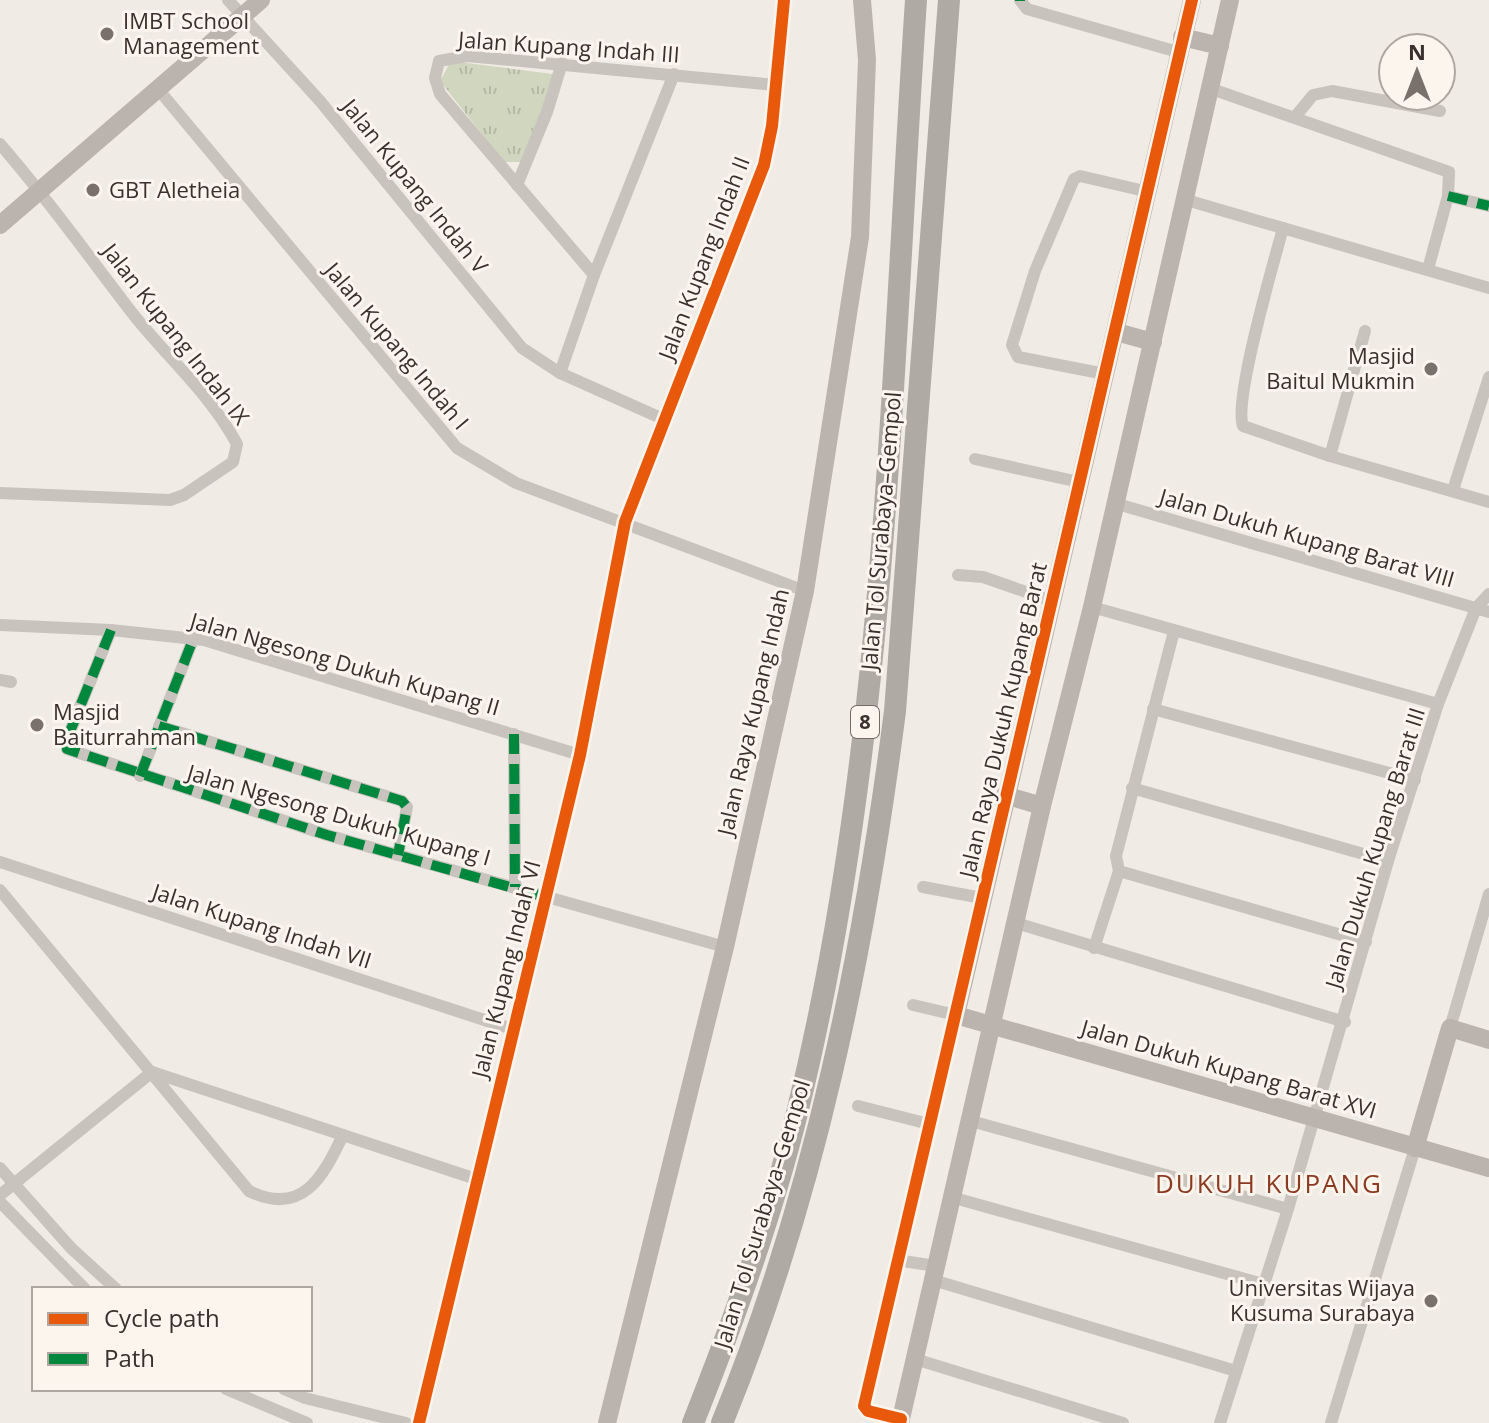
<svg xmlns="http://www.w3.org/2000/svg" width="1489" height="1423" viewBox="0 0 1489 1423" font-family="'Open Sans',sans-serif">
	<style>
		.grass { fill: url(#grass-tufts) }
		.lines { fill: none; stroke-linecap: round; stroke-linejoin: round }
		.street { stroke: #c9c3be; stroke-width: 12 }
		.secondary { stroke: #bab3ae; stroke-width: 18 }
		.highway { stroke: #afaaa4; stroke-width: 22 }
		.quiet { stroke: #00873e; stroke-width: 10; stroke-dasharray: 20 10; stroke-linecap: butt }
		.cycleway-casing { stroke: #fbf5ee; stroke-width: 17 }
		.cycleway { stroke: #e8590c; stroke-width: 12 }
		.poi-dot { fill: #7a716c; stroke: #fbf5ee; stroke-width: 3 }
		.labels { text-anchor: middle; stroke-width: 6; stroke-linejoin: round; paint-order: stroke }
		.shield { fill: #fbf5ee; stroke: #756b66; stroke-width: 2 }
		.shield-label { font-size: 20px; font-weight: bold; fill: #3b302b }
		.poi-label { font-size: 22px; fill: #3b302b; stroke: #fbf5ee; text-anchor: start }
		.street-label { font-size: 22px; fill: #3b302b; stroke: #fbf5ee }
		.quarter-label { font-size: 26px; letter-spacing: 2px; fill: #8c3b22; stroke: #fbf5ee }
	</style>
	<defs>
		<pattern id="grass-tufts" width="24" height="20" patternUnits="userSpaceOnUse" patternTransform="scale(2)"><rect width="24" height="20" fill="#d1d6bf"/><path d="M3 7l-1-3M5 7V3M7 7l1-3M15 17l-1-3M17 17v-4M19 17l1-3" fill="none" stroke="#b4b8a4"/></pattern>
	</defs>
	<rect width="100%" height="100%" fill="#f0ebe5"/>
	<path class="grass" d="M451 61 552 74 554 82 521 162H504L440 81Z"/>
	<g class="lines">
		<g class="street">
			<path d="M228 0 320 101 522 348 560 373 663 419"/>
			<path d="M1020 0 1027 9 1178 52"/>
			<path d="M1209 88 1449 172 1448 196 1428 269"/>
			<path d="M158 89 457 448 516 483 805 591"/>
			<path d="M1295 117 1313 95 1332 91 1440 111"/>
			<path d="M0 144C48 199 89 257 133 314 167 357 211 395 237 444L233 462 184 495 170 500 0 493"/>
			<path d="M517 185 547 112 562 63"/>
			<path d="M1448 196 1489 206"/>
			<path d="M1183 199 1489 288"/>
			<path d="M1283 228C1274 262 1233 400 1243 426L1330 456 1489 502"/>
			<path d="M594 275 440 94 435 78 439 61 467 56 776 85"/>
			<path d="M560 373 594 275 674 74"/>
			<path d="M1105 374 1018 357 1012 345 1035 271 1074 179 1080 176 1149 192"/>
			<path d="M1330 456 1365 331"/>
			<path d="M975 459 1079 482"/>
			<path d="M1453 490 1489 377"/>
			<path d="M1114 503 1489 612"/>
			<path d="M958 575 983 577 1052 601"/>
			<path d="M1092 607 1438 704"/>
			<path d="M0 625 111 630 204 640 580 755"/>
			<path d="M111 630 67 739V749L327 835 725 947"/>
			<path d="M1174 631 1116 856 1119 871 1366 942"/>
			<path d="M0 680 11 682"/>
			<path d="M1153 709 1415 780"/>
			<path d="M159 726 402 801 407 807 398 855"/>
			<path d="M514 734 515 887"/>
			<path d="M140 776 194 637"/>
			<path d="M1132 788 1388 861"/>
			<path d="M0 862 512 1029"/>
			<path d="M923 887 982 898"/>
			<path d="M0 890 249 1191C302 1217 323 1177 343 1135"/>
			<path d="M1016 923 1345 1022"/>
			<path d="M1094 948 1119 871"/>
			<path d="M1450 1028 1489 894"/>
			<path d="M152 1072 476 1179"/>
			<path d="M858 1106 929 1124"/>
			<path d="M971 1121 1288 1209"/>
			<path d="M0 1168 71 1248 116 1289"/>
			<path d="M0 1195 152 1072"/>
			<path d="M951 1197 1263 1284"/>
			<path d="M0 1202 85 1289"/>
			<path d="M896 1260 936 1266"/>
			<path d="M933 1280 1236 1371"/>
			<path d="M915 1359 1123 1423"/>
			<path d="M226 1389 307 1423"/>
			<path d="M284 1389 305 1398 406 1423"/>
			<path d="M901 1419 868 1411 864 1406 956 1015 913 1005"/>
			<path d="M419 1423 580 755 625 522 764 165 772 126 784 0"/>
			<path d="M1220 1423 1288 1209 1388 861 1438 704 1476 608 1489 594"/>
			<path d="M1331 1423 1415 1148"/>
		</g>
		<g class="secondary">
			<path d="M1192 0 956 1015 1489 1168"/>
			<path d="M1182 37 1220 46"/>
			<path d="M0 225 261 0"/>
			<path d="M1116 332 1153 342"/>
			<path d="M1005 795 1042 806"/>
			<path d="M1415 1148 1450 1028 1489 1040"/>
			<path d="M607 1423 725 947 805 591 860 237 867 60 862 0"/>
			<path d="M900 1423 1042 806 1092 607 1230 0"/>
		</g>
		<g class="highway">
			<path d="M693 1423C733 1322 771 1218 797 1113 887 749 891 372 916 0"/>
			<path d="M722 1423C815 1196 864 953 895 711L949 0"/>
		</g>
		<g class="quiet">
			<path d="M1020 1V0"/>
			<path d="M1448 196 1489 206"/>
			<path d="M111 630 67 739V749L327 835 545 897"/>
			<path d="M159 726 402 801 407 807 398 855"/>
			<path d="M514 734 515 887"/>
			<path d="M140 776 194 637"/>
		</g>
		<defs>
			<g id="cycleway">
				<path d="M419 1423 580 755 625 522 764 165 772 126 784 0"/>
				<path d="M900 1423 901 1419 868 1411 864 1406 1192 0"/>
			</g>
		</defs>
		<use href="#cycleway" class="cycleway-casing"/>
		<use href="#cycleway" class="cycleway"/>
	</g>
	<g class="poi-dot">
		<circle cx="107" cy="34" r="8"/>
		<circle cx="93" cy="190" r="8"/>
		<circle cx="1431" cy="369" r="8"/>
		<circle cx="37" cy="725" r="8"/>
		<circle cx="1431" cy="1301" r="8"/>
	</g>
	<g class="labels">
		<rect class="shield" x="851" y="706" width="28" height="32" rx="6"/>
		<g class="shield-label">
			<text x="865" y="729">8</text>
		</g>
		<g class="poi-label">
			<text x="123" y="29">IMBT School<tspan x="123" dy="25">Management</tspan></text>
			<text x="109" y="198">GBT Aletheia</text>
			<text x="1415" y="364" text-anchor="end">Masjid<tspan x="1415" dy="25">Baitul Mukmin</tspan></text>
			<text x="53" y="720">Masjid<tspan x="53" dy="25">Baiturrahman</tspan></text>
			<text x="1415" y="1296" text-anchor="end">Universitas Wijaya<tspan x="1415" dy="25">Kusuma Surabaya</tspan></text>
		</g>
		<g class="street-label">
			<text transform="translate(569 47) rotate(4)" y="8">Jalan Kupang Indah III</text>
			<text transform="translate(415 186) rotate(51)" y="8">Jalan Kupang Indah V</text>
			<text transform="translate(704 258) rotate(-69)" y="8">Jalan Kupang Indah II</text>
			<text transform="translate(176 334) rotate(52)" y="8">Jalan Kupang Indah IX</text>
			<text transform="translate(397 346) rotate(50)" y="8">Jalan Kupang Indah I</text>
			<text transform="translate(881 531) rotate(-85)" y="8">Jalan Tol Surabaya–Gempol</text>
			<text transform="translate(1307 538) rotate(16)" y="8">Jalan Dukuh Kupang Barat VIII</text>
			<text transform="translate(345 664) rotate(16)" y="8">Jalan Ngesong Dukuh Kupang II</text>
			<text transform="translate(753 712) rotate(-77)" y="8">Jalan Raya Kupang Indah</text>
			<text transform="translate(1003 720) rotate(-77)" y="8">Jalan Raya Dukuh Kupang Barat</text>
			<text transform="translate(339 815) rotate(16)" y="8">Jalan Ngesong Dukuh Kupang I</text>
			<text transform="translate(1375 848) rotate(-73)" y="8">Jalan Dukuh Kupang Barat III</text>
			<text transform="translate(262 926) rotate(18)" y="8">Jalan Kupang Indah VII</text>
			<text transform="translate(506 969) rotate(-76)" y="8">Jalan Kupang Indah VI</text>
			<text transform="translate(1229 1069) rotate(16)" y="8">Jalan Dukuh Kupang Barat XVI</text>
			<text transform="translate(762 1214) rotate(-73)" y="8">Jalan Tol Surabaya–Gempol</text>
		</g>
		<g class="quarter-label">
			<text x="1269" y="1193">DUKUH KUPANG</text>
		</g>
	</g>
	<rect x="32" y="1287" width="280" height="104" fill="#fbf5ee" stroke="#aea6a0" stroke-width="2"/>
	<rect x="48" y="1313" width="40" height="12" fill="#e8590c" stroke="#aea6a0" stroke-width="2"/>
	<text x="104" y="1327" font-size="24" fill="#3b302b">Cycle path</text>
	<rect x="48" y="1353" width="40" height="12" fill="#00873e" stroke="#aea6a0" stroke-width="2"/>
	<text x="104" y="1367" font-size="24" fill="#3b302b">Path</text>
	<g transform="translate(1417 72)"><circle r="38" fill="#fbf5ee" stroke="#aea6a0" stroke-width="2"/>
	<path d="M0-6L14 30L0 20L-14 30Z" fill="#7a716c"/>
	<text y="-12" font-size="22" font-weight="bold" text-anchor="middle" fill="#3b302b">N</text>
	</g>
</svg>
